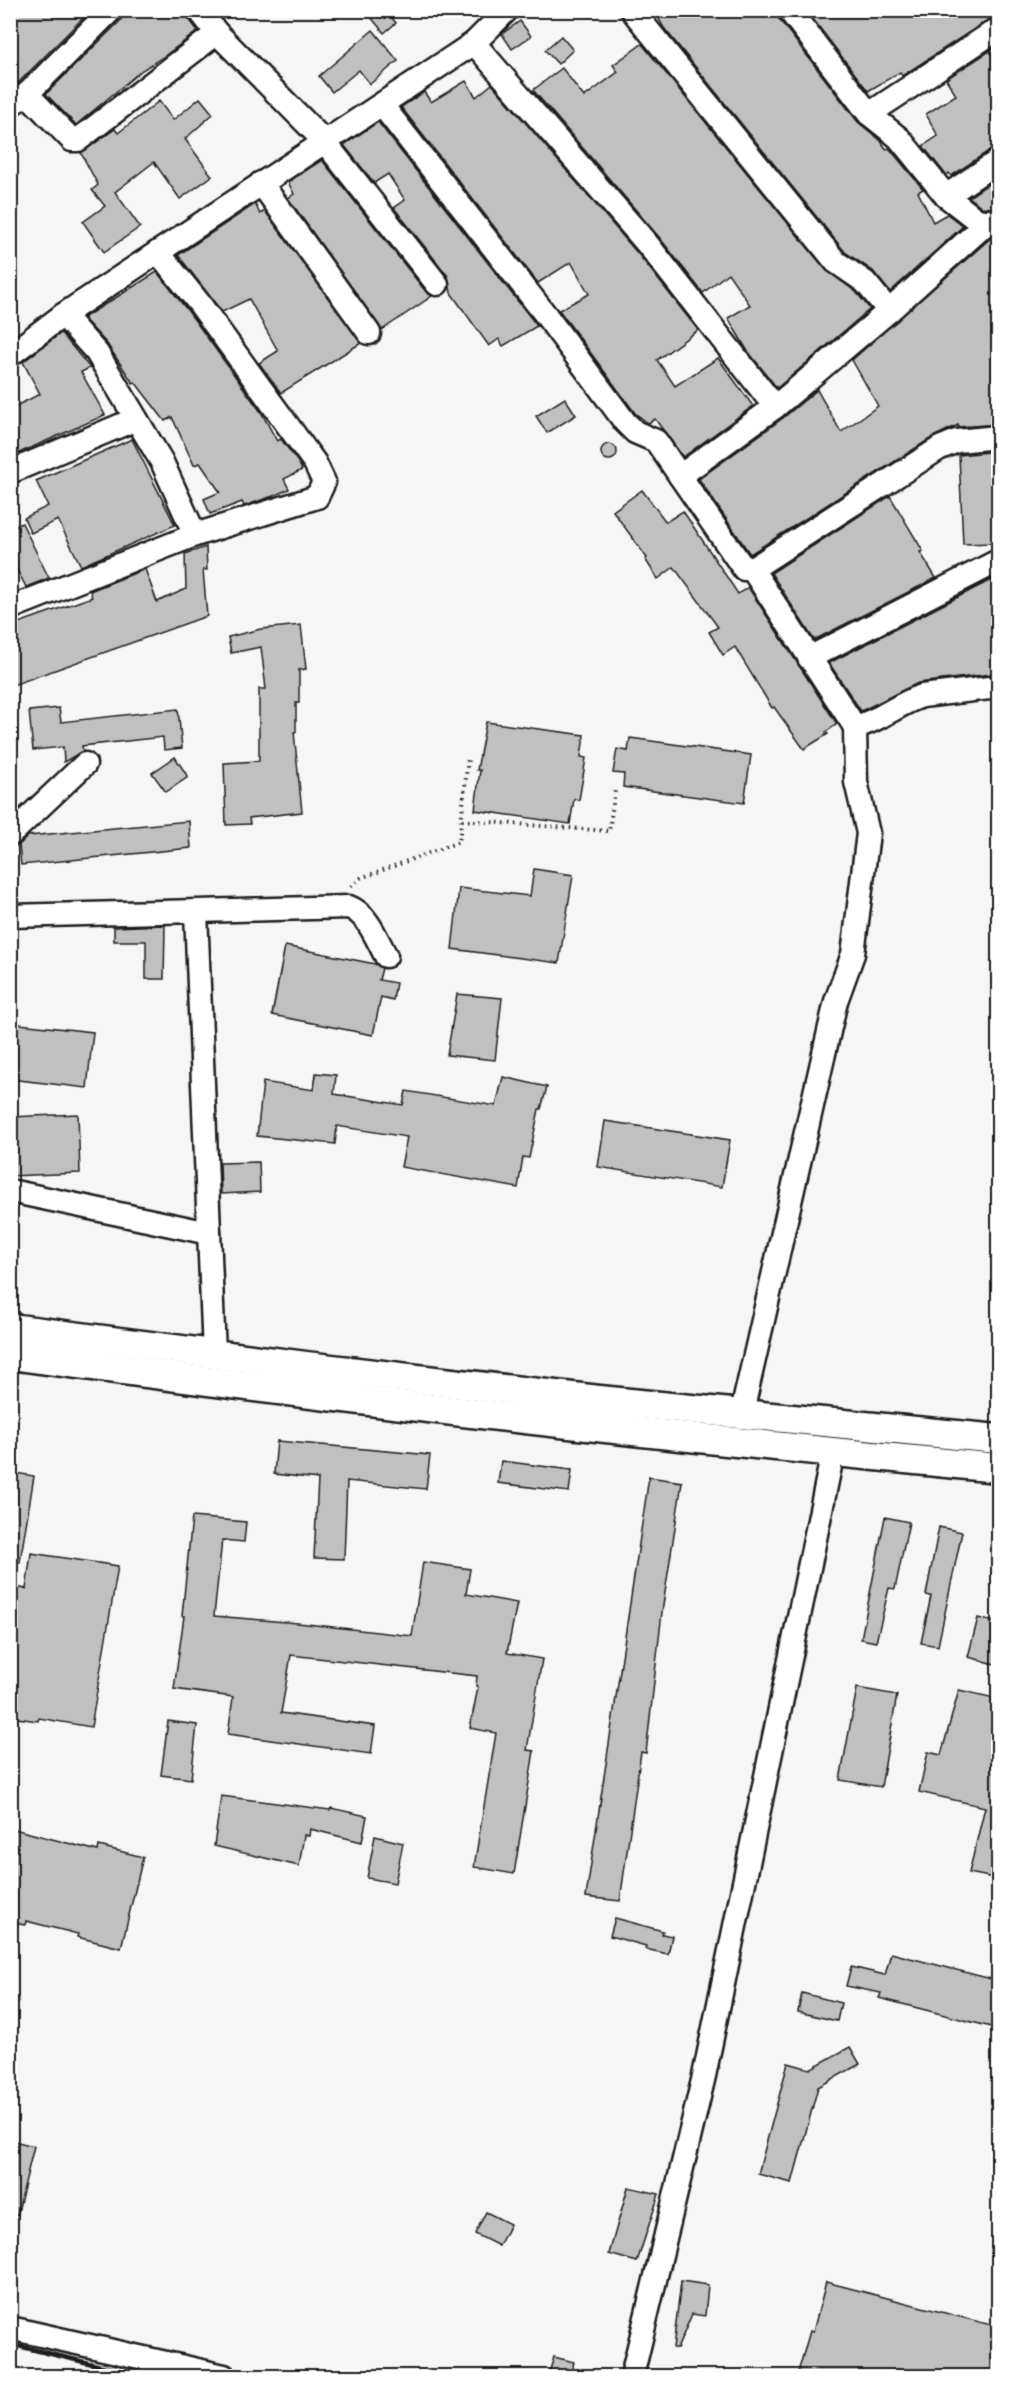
<svg xmlns="http://www.w3.org/2000/svg" width="1009" height="2387" viewBox="0 0 1009 2387" font-family="'Balsamiq Sans',sans-serif">
	<style>
		.building { fill: #c0c0c0; stroke: #1c1c1c; stroke-width: 1.5 }
		.lines { fill: none; stroke-linecap: round; stroke-linejoin: round }
		.minor-casing { stroke: #1c1c1c; stroke-width: 27 }
		.major-casing { stroke: #1c1c1c; stroke-width: 33 }
		.path { stroke: #1c1c1c; stroke-width: 4; stroke-dasharray: 1.5 4.5; stroke-linecap: butt }
		.minor { stroke: #fff; stroke-width: 22 }
		.major { stroke: #fff; stroke-width: 28 }
		.rail { stroke: #1c1c1c; stroke-width: 4.5 }
	</style>
	<rect width="100%" height="100%" fill="#f6f6f6"/>
	<filter id="ink" filterUnits="userSpaceOnUse"><feTurbulence type="fractalNoise" baseFrequency=".0167" numOctaves="2"/><feDisplacementMap in="SourceGraphic" scale="12" xChannelSelector="R" yChannelSelector="G"/><feConvolveMatrix kernelMatrix="1 2 1 2 8 2 1 2 1" color-interpolation-filters="sRGB"/></filter>
	<g filter="url(#ink)">
		<g class="building">
			<path d="M10 10H91L18 83 10 89Z"/>
			<path d="M124 10H186L188 18 198 31 163 57 142 70 76 125 46 94 121 20Z"/>
			<path d="M365 10H386L396 23 384 33Z"/>
			<path d="M654 10H776L778 18 858 122 881 141 886 149 889 148 923 189 918 192 933 222 947 214 963 226 890 292 873 271 845 252 664 28Z"/>
			<path d="M806 10H916L920 17 933 10H994L998 16 991 18 902 76 900 72 868 91Z"/>
			<path d="M520 21 531 36 512 49 502 34Z"/>
			<path d="M373 30 398 61 370 84 359 70 332 92 319 76Z"/>
			<path d="M561 36 573 50 558 64 545 50Z"/>
			<path d="M642 44 826 270 856 292 870 309 777 388 747 350 728 318 750 305 728 273 703 293 659 237 533 90 562 68 584 97 618 72 613 65Z"/>
			<path d="M999 45V148L990 150 951 176 949 173 946 175 923 146 938 136 926 114 956 95 946 79Z"/>
			<path d="M466 81 476 97 492 84 639 255 698 330 657 360 675 386 718 358 753 406 683 457 655 419 648 423 635 413 559 310 589 294 571 262 538 283 401 107 424 92 431 102Z"/>
			<path d="M200 98 213 114 185 139 212 176 180 199 154 162 115 192 140 227 104 252 83 222 105 206 92 190 98 185 81 153 115 129 118 133 159 101 173 120Z"/>
			<path d="M378 122 534 322 537 326 503 346 499 339 489 346 451 293 448 276 394 208 405 200 388 174 374 183 344 145Z"/>
			<path d="M322 160 426 292 432 296 382 330 288 198 294 194 288 182Z"/>
			<path d="M999 177V209L982 207 969 197Z"/>
			<path d="M255 204 260 214 265 211 361 343 281 393 259 363 278 351 249 299 222 312 178 255Z"/>
			<path d="M993 236H999V424L958 427V425L933 437 750 554 699 479 783 418 817 390 841 432 878 406 852 360Z"/>
			<path d="M157 272 188 311 261 412 277 441 281 439 298 462 302 470 284 479 289 489 273 496 244 506 242 502 210 514 204 499 220 492 200 463 194 465 172 417 165 421 135 382 133 383 107 344 83 318Z"/>
			<path d="M61 333 90 368 81 372 105 415 10 457V409L40 394 23 362Z"/>
			<path d="M565 398 576 415 547 433 536 416Z"/>
			<path d="M132 439 175 525 81 566 58 520 31 533 24 518 48 506 36 481Z"/>
			<circle cx="609" cy="452" r="8"/>
			<path d="M999 451V511H995L996 543 963 544 959 455Z"/>
			<path d="M642 490 666 522 683 511 738 594 748 587 837 724 826 732 828 734 804 749 774 707 772 708 735 647 723 655 709 632 718 627 674 567 658 579 645 559 647 558 613 511Z"/>
			<path d="M890 496 923 551 920 552 936 578 814 640 771 573Z"/>
			<path d="M22 523 49 578 26 587 10 556V528Z"/>
			<path d="M206 547 207 570H203L207 616 10 686V626L92 597 90 591 145 569 157 602 186 589 185 554Z"/>
			<path d="M999 576V673L918 683 861 711 829 663Z"/>
			<path d="M301 625 306 669 299 670V703H296V732H294L302 812 249 818 250 824 226 825 224 763 259 761V689H266L261 647 231 653 228 637 261 629Z"/>
			<path d="M59 708 61 722 178 709 182 748 164 750 163 737 82 746 83 751 64 762 63 747 33 750 29 711Z"/>
			<path d="M486 722 584 735 581 757 586 758 579 800 574 799 570 824 475 810 480 770H477Z"/>
			<path d="M630 738 751 755 744 803 623 787 624 774 613 773 617 749 628 751Z"/>
			<path d="M175 757 188 777 166 792 152 773Z"/>
			<path d="M189 821 191 848 21 865 19 845 28 836Z"/>
			<path d="M534 869 573 875 559 963 452 949 459 888 530 896Z"/>
			<path d="M165 925 164 979H146V941H114V927Z"/>
			<path d="M285 946 375 964 382 968 379 980 396 983 393 1000 381 997 373 1035 272 1015Z"/>
			<path d="M457 994 502 998 495 1060 447 1055Z"/>
			<path d="M10 1023 93 1032 87 1088 10 1079Z"/>
			<path d="M316 1073 336 1075 334 1094 403 1105 406 1091 496 1106 503 1077 547 1087 541 1109H539L529 1158 523 1157 518 1188 401 1167 407 1137 337 1126 335 1144 257 1136 263 1082 314 1090Z"/>
			<path d="M78 1114 80 1173 10 1176V1117Z"/>
			<path d="M605 1121 730 1140 722 1187 598 1167Z"/>
			<path d="M259 1162 260 1192 221 1194 220 1163Z"/>
			<path d="M277 1441 430 1455 426 1489 347 1481 344 1559 314 1558 318 1479 274 1474Z"/>
			<path d="M501 1461 572 1470 569 1492 498 1483Z"/>
			<path d="M10 1472 34 1476 20 1562 10 1561Z"/>
			<path d="M649 1477 682 1482 662 1612 646 1753 641 1752 620 1901 586 1897Z"/>
			<path d="M192 1517 246 1522 244 1542 222 1540 214 1616 298 1623 412 1636 423 1562 470 1569 466 1594 517 1603 507 1653 542 1659 527 1750 534 1751 514 1874 474 1867 496 1733 470 1728 478 1687 476 1686 477 1676 291 1655 281 1713 375 1726 371 1754 228 1734 233 1697 174 1689 184 1616H182Z"/>
			<path d="M885 1517 909 1522 895 1589 889 1588 876 1642 861 1639Z"/>
			<path d="M939 1527 962 1532 938 1646 921 1643 931 1596 926 1595Z"/>
			<path d="M31 1553 118 1566 91 1727 39 1718 38 1721 10 1717V1586L26 1589Z"/>
			<path d="M978 1618 999 1623V1665L968 1657Z"/>
			<path d="M857 1688 897 1695 881 1787 840 1780Z"/>
			<path d="M959 1690 999 1699V1879L969 1873 985 1807 919 1792 928 1752 941 1755Z"/>
			<path d="M168 1721 197 1725 191 1779 161 1775Z"/>
			<path d="M221 1796 330 1810 331 1808 367 1816 362 1842 310 1829 309 1836 304 1835 299 1866 214 1846Z"/>
			<path d="M10 1828 98 1851 99 1846 143 1857 121 1948 77 1937 78 1934 26 1921 25 1925 10 1922Z"/>
			<path d="M375 1836 403 1843 395 1883 367 1878Z"/>
			<path d="M615 1918 663 1931 662 1934 672 1936 668 1954 645 1949 646 1946 610 1936Z"/>
			<path d="M891 1953 999 1981V2029L879 1998 881 1993 846 1986 851 1967 885 1975Z"/>
			<path d="M802 1993 841 2003 837 2021 798 2012Z"/>
			<path d="M850 2047 860 2064 818 2087 792 2183 758 2174 788 2063 810 2069Z"/>
			<path d="M10 2140 34 2146 17 2216 10 2215Z"/>
			<path d="M628 2187 659 2194 637 2262 609 2254Z"/>
			<path d="M486 2212 510 2224 499 2246 475 2234Z"/>
			<path d="M681 2281 708 2285 705 2316 692 2314 677 2349 673 2348Z"/>
			<path d="M826 2282 999 2327V2376H797L810 2331 813 2332Z"/>
			<path d="M554 2357 574 2362 570 2376H548Z"/>
		</g>
		<g class="lines">
			<defs>
				<g id="minor">
					<path d="M199 10 217 33 324 141 437 284"/>
					<path d="M632 10 836 262 865 282 889 311"/>
					<path d="M789 10 869 114 899 138 946 196 977 220 998 223"/>
					<path d="M474 43 649 246 775 407"/>
					<path d="M27 94 72 140H78L217 33"/>
					<path d="M10 105 27 94 111 10"/>
					<path d="M382 105 545 314 625 422 635 432 656 441 744 569H752L940 448 957 441 998 437"/>
					<path d="M869 114 998 29"/>
					<path d="M261 183 369 333"/>
					<path d="M946 196 998 161"/>
					<path d="M63 315 97 353 162 462 195 535"/>
					<path d="M10 355 63 315 474 43 507 10"/>
					<path d="M10 472 136 419"/>
					<path d="M680 476 775 407 889 311 989 221"/>
					<path d="M752 569 855 727C880 721 899 703 922 696L998 687"/>
					<path d="M10 608 195 535 317 497 324 482 315 463 199 303 158 252"/>
					<path d="M809 658 998 561"/>
					<path d="M10 835 85 764"/>
					<path d="M196 912 214 1354"/>
					<path d="M10 916 349 907C368 914 377 940 386 956"/>
					<path d="M10 1191 209 1233"/>
					<path d="M742 1412 836 1001 853 954 868 833 856 782 855 727"/>
					<path d="M10 2328 224 2376"/>
					<path d="M632 2376 704 2076 833 1452"/>
				</g>
				<g id="major">
					<path d="M10 1328 306 1366 599 1400 998 1439"/>
					<path d="M10 1355C339 1400 669 1437 998 1468"/>
				</g>
			</defs>
			<use href="#minor" class="minor-casing"/>
			<use href="#major" class="major-casing"/>
			<g class="path">
				<path d="M462 820 609 831 615 790"/>
				<path d="M351 886 361 878 459 842 468 758"/>
			</g>
			<use href="#minor" class="minor"/>
			<use href="#major" class="major"/>
			<path class="rail" d="M10 2344 142 2376"/>
		</g>
	</g>
	<rect width="1009" height="2387" fill="none" stroke="#fff" stroke-width="36"/>
	<rect x="18" y="18" width="973" height="2351" fill="none" stroke="#1c1c1c" stroke-width="2" filter="url(#ink)"/>
</svg>
